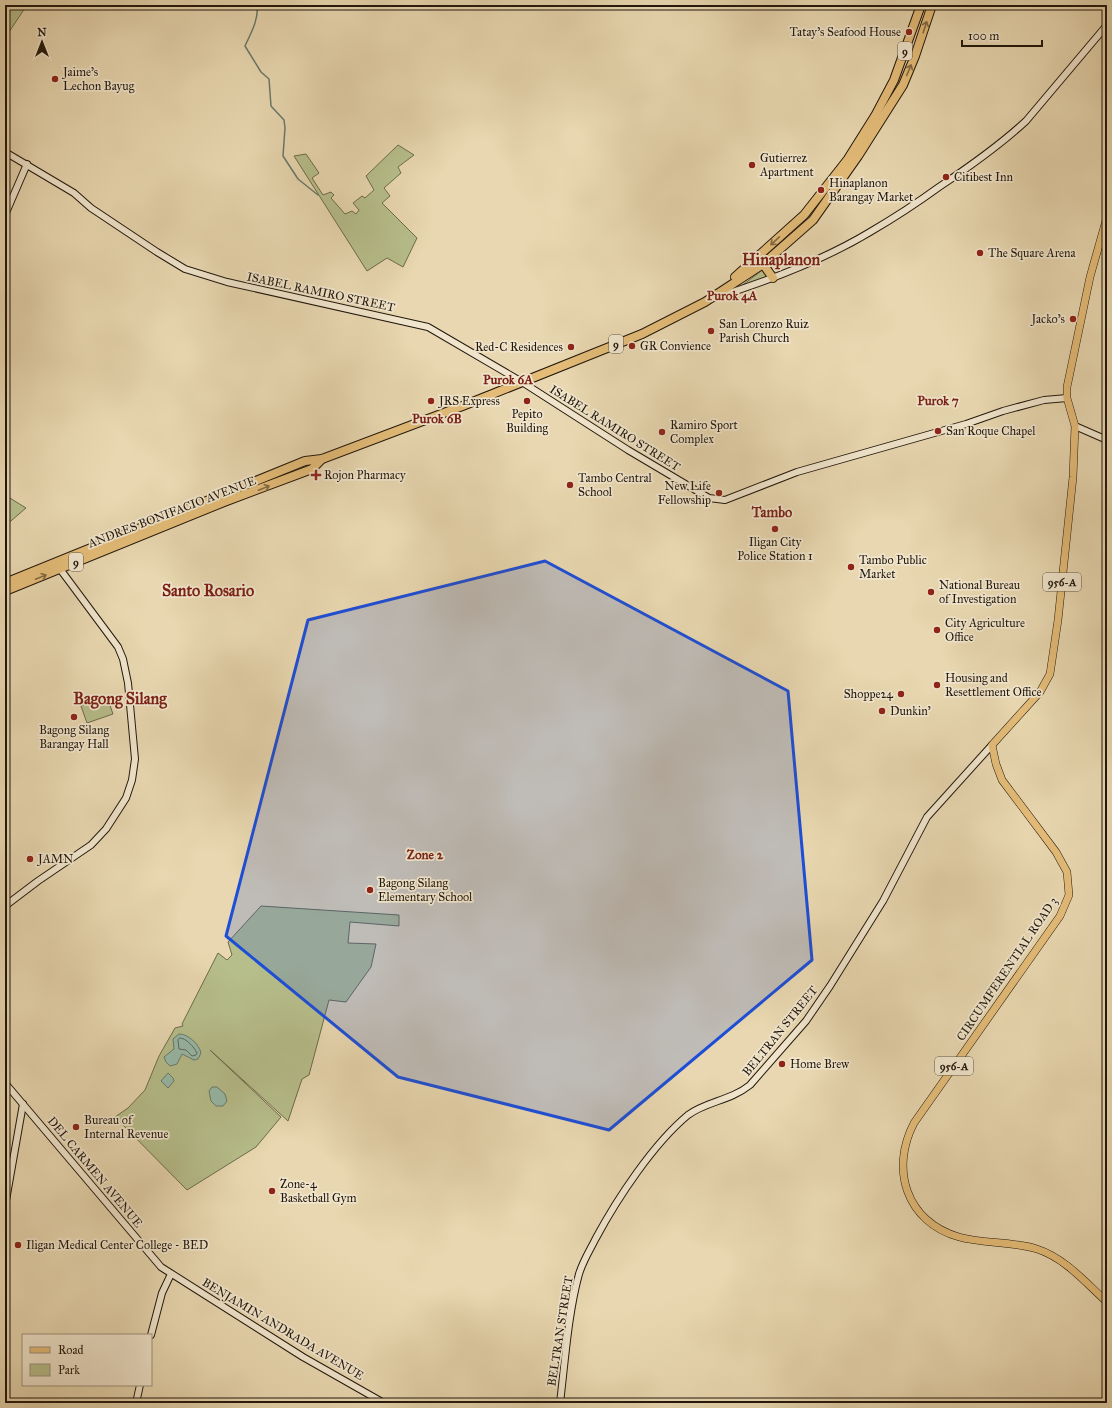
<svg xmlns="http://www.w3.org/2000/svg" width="1112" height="1408" viewBox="0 0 1112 1408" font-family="'IM FELL Great Primer',serif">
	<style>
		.green { fill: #b6be8b; stroke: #6c6a4c }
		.water { fill: #97baaa; stroke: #68796b }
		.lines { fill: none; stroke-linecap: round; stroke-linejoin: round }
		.shore { stroke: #5c685b; stroke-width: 1 }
		.stream { stroke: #68796b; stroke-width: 1.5 }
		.secondary-casing { stroke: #21170c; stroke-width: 8 }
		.primary-casing { stroke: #21170c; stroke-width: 8 }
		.highway-casing { stroke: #21170c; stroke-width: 10 }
		.secondary { stroke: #f0e5cc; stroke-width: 6 }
		.primary { stroke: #e4bc78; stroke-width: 7 }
		.highway { stroke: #e4bc78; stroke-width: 8 }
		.oneway { stroke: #826a42 }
		.marked { fill: #1d4ed8; fill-opacity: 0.2; stroke: #1d4ed8; stroke-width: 3; stroke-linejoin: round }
		.poi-dot { fill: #8f2418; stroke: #f0e5cc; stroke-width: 1.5 }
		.labels { text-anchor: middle; stroke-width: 3.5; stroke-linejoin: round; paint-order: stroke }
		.shield { fill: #f0e5cc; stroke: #5f5546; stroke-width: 1 }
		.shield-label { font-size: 11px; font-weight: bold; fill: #21170c }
		.poi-label { font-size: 12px; fill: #21170c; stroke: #f0e5cc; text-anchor: start }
		.street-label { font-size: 12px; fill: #21170c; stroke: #f0e5cc }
		.neighbourhood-label { font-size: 13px; font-weight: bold; fill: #7a1f14; stroke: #f0e5cc }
		.quarter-label { font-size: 14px; font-weight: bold; fill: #7a1f14; stroke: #f0e5cc }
		.district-label { font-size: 16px; font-weight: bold; fill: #7a1f14; stroke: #f0e5cc }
	</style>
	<rect width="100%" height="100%" fill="#e8d7b0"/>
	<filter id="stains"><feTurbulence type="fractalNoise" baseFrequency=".005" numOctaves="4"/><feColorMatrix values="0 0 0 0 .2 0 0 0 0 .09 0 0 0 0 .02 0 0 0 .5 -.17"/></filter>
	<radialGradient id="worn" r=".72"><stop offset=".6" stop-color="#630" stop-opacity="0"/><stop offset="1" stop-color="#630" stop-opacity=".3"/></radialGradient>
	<g class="green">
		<path d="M5 5H27L5 38Z"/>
		<path d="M398 145 414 155 398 167 401 173 384 188 390 196 382 203 417 238 403 267 387 258 367 271 294 156 306 154 319 173 312 178 323 195 331 192 334 195 331 198 345 214 352 211 356 214 359 210 353 203 362 196 365 198 374 190 366 176Z"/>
		<path d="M765 268 770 276 740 287Z"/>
		<path d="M5 495 26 508 5 526Z"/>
		<path d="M107 697 113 714 87 723 81 706Z"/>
		<path d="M261 906 399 915V926L350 922 348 943 376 944 371 967 346 1002 329 1000 309 1075 302 1079 288 1121 210 1050 281 1117 256 1147 187 1190 115 1117 128 1108 145 1090 159 1056 175 1028 183 1026 182 1024 218 953 227 960 232 955 228 942Z"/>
	</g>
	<g class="water">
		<path d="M179 1034C188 1034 199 1044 201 1053L198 1059 194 1060 182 1054 177 1064 170 1066 166 1062 164 1057 174 1049 173 1039Z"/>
		<path d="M168 1073 173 1078 174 1081 168 1088 161 1081Z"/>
		<path d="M212 1087H217L225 1094 227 1101 223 1106H216L211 1101 209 1091Z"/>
	</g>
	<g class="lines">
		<path class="shore" d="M180 1038C186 1038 194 1047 197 1053L196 1055 192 1056 186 1050 179 1049 178 1040Z"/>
		<path class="stream" d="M257 5C259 19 251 33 245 46L261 72 269 79 271 106 284 120 285 128 283 156 298 179 318 195"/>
		<defs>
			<g id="secondary">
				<path d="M5 152 74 193 91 208 157 252 185 269 227 282 428 327 522 382 628 450 709 498 725 500 797 472 966 424 1003 411 1044 400 1067 398"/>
				<path d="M5 215 27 164"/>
				<path d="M714 298C768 281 822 261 870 232 894 218 917 203 939 187 969 167 999 146 1026 121L1107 25"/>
				<path d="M1075 426 1107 440"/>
				<path d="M5 906 38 881 91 845 106 829 126 798 132 780 135 759 128 683 123 659 118 647 60 569"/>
				<path d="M5 1083 161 1267 303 1357 384 1403"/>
				<path d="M5 1206 23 1104"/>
				<path d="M151 1335 162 1293 171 1274"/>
				<path d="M136 1403 140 1385"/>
				<path d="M560 1403C565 1362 568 1314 579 1274 583 1261 590 1250 596 1238 617 1199 653 1144 688 1115 707 1101 730 1101 750 1085L806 1021 830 986 883 901 927 817 992 745"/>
			</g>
			<path id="primary" d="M1107 217 1090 277 1067 387V398L1075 426 1073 477 1058 620 1050 674 1040 692 992 745 996 764 1002 780 1056 852 1067 872 1069 895 1060 916 914 1123C890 1169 906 1222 959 1237 984 1244 1012 1241 1037 1249 1065 1258 1086 1283 1107 1302"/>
			<g id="highway">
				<path d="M763 264 773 278"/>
				<path d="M735 277 804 215 848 159 875 116 894 80 921 5"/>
				<path d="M5 583 305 461 322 459 465 405 642 334 705 302 763 264 813 220 858 156 903 85 915 56 932 5"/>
				<path d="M5 591 224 502 312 469 322 459"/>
			</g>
		</defs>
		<use href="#secondary" class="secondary-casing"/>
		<use href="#primary" class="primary-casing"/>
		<use href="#highway" class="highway-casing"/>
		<use href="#secondary" class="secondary"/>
		<use href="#primary" class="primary"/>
		<use href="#highway" class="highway"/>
	</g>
	<defs><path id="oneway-shaft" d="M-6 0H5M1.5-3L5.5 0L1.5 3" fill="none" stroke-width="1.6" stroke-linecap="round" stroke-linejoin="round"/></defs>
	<g class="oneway">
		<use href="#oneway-shaft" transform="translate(925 27) rotate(-72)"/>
		<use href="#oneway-shaft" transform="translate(909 70) rotate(-67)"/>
		<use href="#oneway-shaft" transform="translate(775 241) rotate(137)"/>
		<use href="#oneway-shaft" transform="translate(264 488) rotate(-22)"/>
		<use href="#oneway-shaft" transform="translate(41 577) rotate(-22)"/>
	</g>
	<path class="marked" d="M545 561 788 691 812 960 609 1130 398 1077 226 936 308 620Z"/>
	<g class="poi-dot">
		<circle cx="909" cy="32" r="4"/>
		<circle cx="55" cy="79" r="4"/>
		<circle cx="752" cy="165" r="4"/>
		<circle cx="946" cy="177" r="4"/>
		<circle cx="821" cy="190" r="4"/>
		<circle cx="980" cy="253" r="4"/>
		<circle cx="1073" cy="319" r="4"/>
		<circle cx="711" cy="331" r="4"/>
		<circle cx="632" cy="346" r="4"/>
		<circle cx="571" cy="347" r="4"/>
		<circle cx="431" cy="401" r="4"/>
		<circle cx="527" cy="401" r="4"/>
		<circle cx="938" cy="431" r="4"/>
		<circle cx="662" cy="432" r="4"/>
		<path d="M314 469h4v4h4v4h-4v4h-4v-4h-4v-4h4z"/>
		<circle cx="570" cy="485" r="4"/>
		<circle cx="719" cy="493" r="4"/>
		<circle cx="775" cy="529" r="4"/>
		<circle cx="851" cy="567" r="4"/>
		<circle cx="931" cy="592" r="4"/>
		<circle cx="937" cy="630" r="4"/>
		<circle cx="937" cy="685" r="4"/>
		<circle cx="901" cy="694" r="4"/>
		<circle cx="882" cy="711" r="4"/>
		<circle cx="74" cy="717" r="4"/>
		<circle cx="30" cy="859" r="4"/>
		<circle cx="370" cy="890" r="4"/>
		<circle cx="782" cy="1064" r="4"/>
		<circle cx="76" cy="1127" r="4"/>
		<circle cx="272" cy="1191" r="4"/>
		<circle cx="18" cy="1245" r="4"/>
	</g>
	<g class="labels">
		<g class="shield">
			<rect x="898" y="42" width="14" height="18" rx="3"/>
			<rect x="609" y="335" width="14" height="18" rx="3"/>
			<rect x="69" y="553" width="14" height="18" rx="3"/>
			<rect x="1043" y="573" width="38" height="18" rx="3"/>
			<rect x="935" y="1057" width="38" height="18" rx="3"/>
		</g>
		<g class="shield-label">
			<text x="905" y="55">9</text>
			<text x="616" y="348">9</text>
			<text x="76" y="566">9</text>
			<text x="1062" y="586">956-A</text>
			<text x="954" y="1070">956-A</text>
		</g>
		<g class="poi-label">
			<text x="901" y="36" text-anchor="end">Tatay's Seafood House</text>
			<text x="63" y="76">Jaime's<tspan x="63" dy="14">Lechon Bayug</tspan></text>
			<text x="760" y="162">Gutierrez<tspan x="760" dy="14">Apartment</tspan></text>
			<text x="954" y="181">Citibest Inn</text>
			<text x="829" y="187">Hinaplanon<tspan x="829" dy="14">Barangay Market</tspan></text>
			<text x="988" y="257">The Square Arena</text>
			<text x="1065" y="323" text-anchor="end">Jacko's</text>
			<text x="719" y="328">San Lorenzo Ruiz<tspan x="719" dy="14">Parish Church</tspan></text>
			<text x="640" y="350">GR Convience</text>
			<text x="563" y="351" text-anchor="end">Red-C Residences</text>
			<text x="439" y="405">JRS Express</text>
			<text x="527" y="418" text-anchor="middle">Pepito<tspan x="527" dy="14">Building</tspan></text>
			<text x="670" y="429">Ramiro Sport<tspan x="670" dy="14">Complex</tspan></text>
			<text x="946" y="435">San Roque Chapel</text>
			<text x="324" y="479">Rojon Pharmacy</text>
			<text x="578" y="482">Tambo Central<tspan x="578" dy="14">School</tspan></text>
			<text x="711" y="490" text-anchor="end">New Life<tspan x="711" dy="14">Fellowship</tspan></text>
			<text x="775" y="546" text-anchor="middle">Iligan City<tspan x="775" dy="14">Police Station 1</tspan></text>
			<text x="859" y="564">Tambo Public<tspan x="859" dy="14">Market</tspan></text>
			<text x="939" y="589">National Bureau<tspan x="939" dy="14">of Investigation</tspan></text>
			<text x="945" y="627">City Agriculture<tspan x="945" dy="14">Office</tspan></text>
			<text x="945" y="682">Housing and<tspan x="945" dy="14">Resettlement Office</tspan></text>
			<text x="893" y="698" text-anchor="end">Shoppe24</text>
			<text x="890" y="715">Dunkin'</text>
			<text x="74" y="734" text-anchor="middle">Bagong Silang<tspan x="74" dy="14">Barangay Hall</tspan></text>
			<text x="38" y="863">JAMN</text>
			<text x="378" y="887">Bagong Silang<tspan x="378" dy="14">Elementary School</tspan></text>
			<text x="790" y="1068">Home Brew</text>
			<text x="84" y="1124">Bureau of<tspan x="84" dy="14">Internal Revenue</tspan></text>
			<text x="280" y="1188">Zone-4<tspan x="280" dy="14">Basketball Gym</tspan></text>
			<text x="26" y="1249">Iligan Medical Center College - BED</text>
		</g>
		<g class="street-label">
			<text transform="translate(321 292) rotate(12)" y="4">ISABEL RAMIRO STREET</text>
			<text transform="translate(615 428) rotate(32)" y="4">ISABEL RAMIRO STREET</text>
			<text transform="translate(172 512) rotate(-21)" y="4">ANDRES BONIFACIO AVENUE</text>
			<text transform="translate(1007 969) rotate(-56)" y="4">CIRCUMFERENTIAL ROAD 3</text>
			<text transform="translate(780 1031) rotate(-51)" y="4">BELTRAN STREET</text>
			<text transform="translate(95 1172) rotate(50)" y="4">DEL CARMEN AVENUE</text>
			<text transform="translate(283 1329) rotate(31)" y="4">BENJAMIN ANDRADA AVENUE</text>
			<text transform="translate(560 1331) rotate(-81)" y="4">BELTRAN STREET</text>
		</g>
		<g class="neighbourhood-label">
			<text x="732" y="300">Purok 4A</text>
			<text x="508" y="384">Purok 6A</text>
			<text x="938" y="405">Purok 7</text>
			<text x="437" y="423">Purok 6B</text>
			<text x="425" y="859">Zone 2</text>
		</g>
		<g class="quarter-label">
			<text x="772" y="517">Tambo</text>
		</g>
		<g class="district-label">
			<text x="781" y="265">Hinaplanon</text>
			<text x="208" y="596">Santo Rosario</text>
			<text x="120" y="704">Bagong Silang</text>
		</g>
	</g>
	<rect width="1112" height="1408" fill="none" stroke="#e8d7b0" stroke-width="20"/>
	<rect x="6" y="6" width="1100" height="1396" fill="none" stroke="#21170c" stroke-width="2"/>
	<rect x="10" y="10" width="1092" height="1388" fill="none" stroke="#21170c"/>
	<rect x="22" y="1334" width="130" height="52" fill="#f0e5cc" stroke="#9d937f"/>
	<rect x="30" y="1347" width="20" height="6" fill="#e4bc78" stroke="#9d937f"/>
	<text x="58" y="1354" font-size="12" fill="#21170c">Road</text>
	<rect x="30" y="1364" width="20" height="12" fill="#b6be8b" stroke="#9d937f"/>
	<text x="58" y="1374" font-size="12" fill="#21170c">Park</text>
	<g transform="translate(42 42)" stroke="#f0e5cc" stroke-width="3" paint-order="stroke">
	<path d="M0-3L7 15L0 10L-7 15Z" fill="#21170c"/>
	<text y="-6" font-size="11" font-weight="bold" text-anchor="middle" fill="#21170c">N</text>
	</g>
	<path d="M962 40v6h80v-6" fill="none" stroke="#21170c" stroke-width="2"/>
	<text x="968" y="40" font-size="12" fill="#21170c" stroke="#f0e5cc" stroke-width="3" paint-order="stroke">100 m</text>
	<rect width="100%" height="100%" filter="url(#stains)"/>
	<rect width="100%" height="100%" fill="url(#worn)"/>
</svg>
